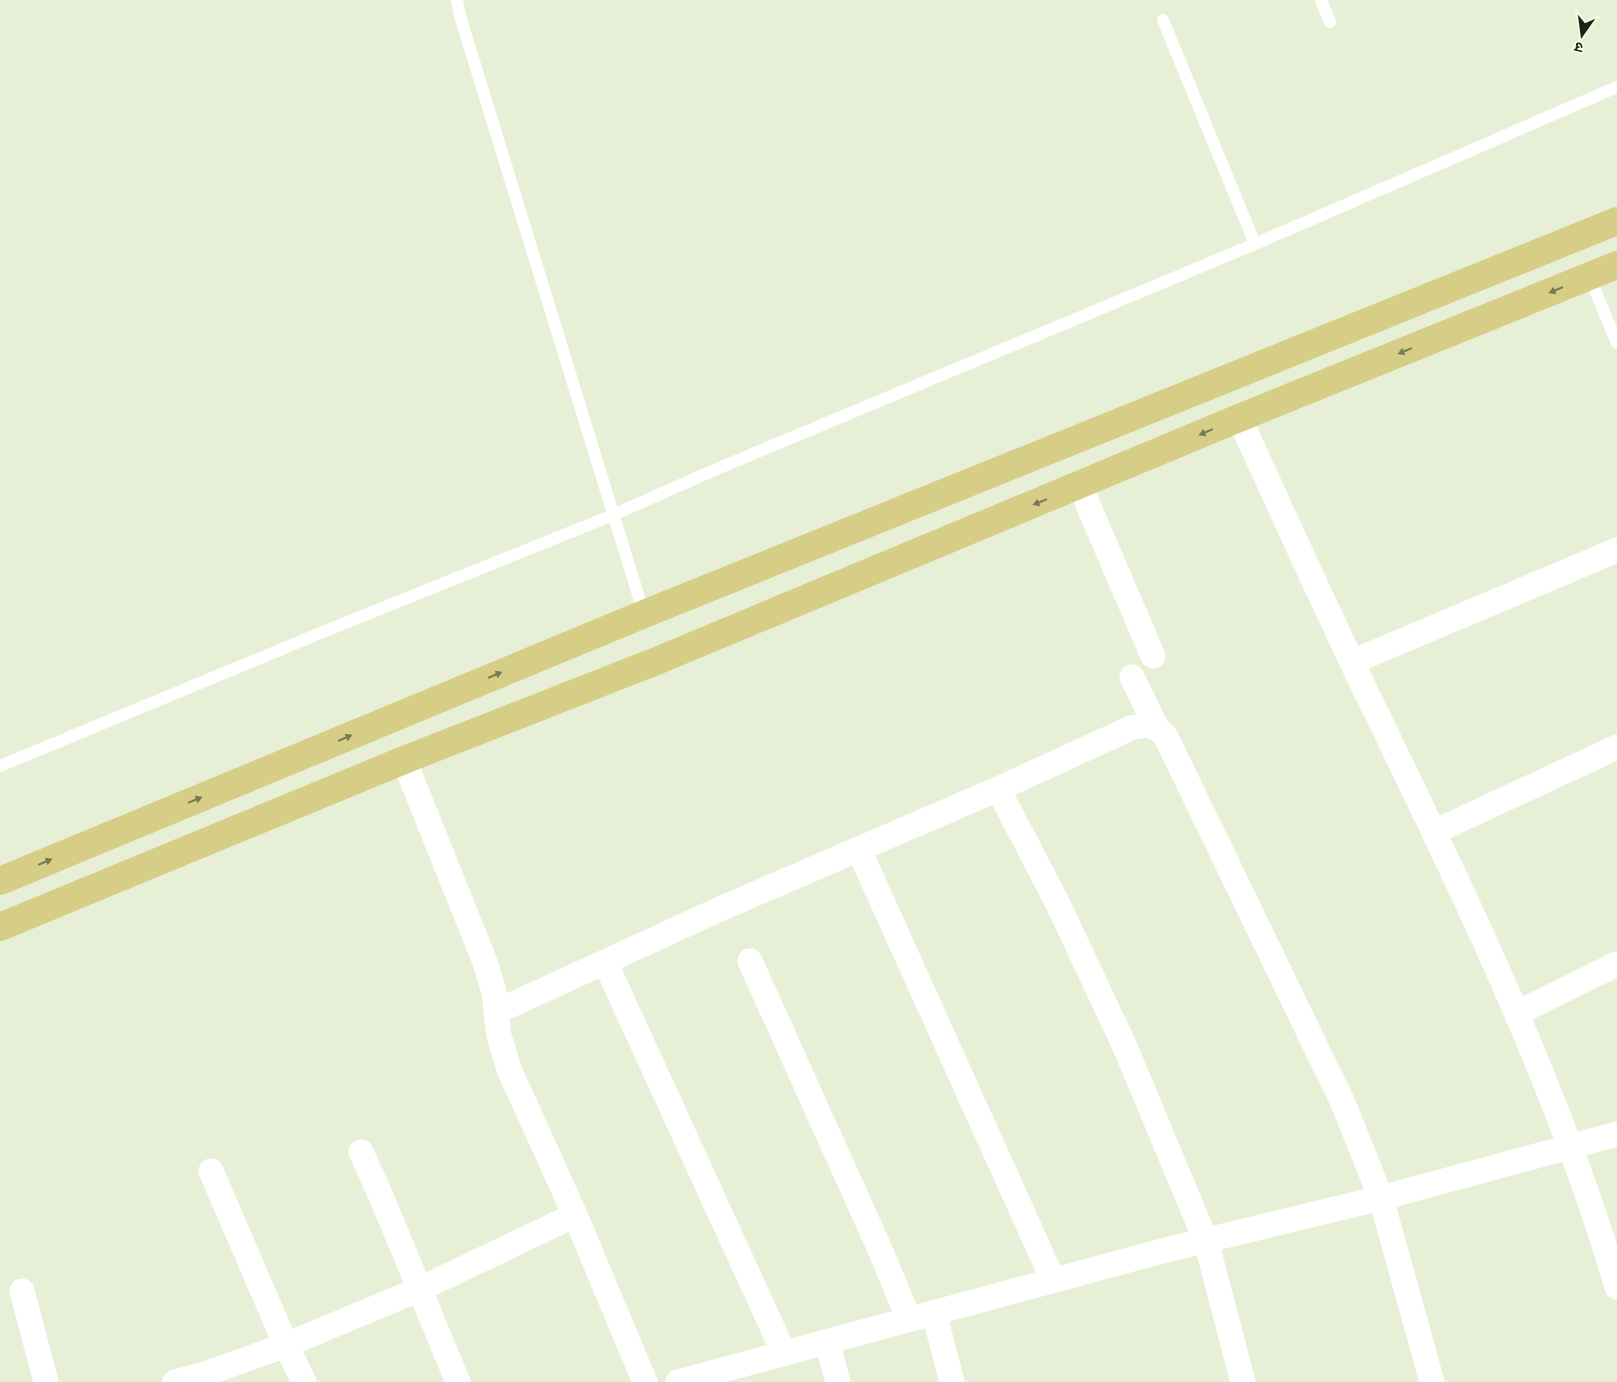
<svg xmlns="http://www.w3.org/2000/svg" width="1617" height="1382" viewBox="0 0 1617 1382" font-family="'DejaVu Sans','Noto Sans Devanagari',sans-serif">
	<style>
		.lines { fill: none; stroke-linecap: round; stroke-linejoin: round }
		.service { stroke: #fff; stroke-width: 12 }
		.minor { stroke: #fff; stroke-width: 25 }
		.primary { stroke: #d6ce86; stroke-width: 28 }
		.oneway { fill: #7a784f }
	</style>
	<rect width="100%" height="100%" fill="#e7f0d7"/>
	<g class="lines">
		<g class="service">
			<path d="M457 0 460 16 644 614"/>
			<path d="M1321 0 1330 22"/>
			<path d="M1163 20 1255 244"/>
			<path d="M1589 276 1617 343"/>
			<path d="M0 766 323 632 613 515 712 471 1255 244 1617 87"/>
		</g>
		<g class="minor">
			<path d="M1239 418C1284 515 1327 612 1374 708 1465 896 1558 1086 1617 1287"/>
			<path d="M1080 486 1153 656"/>
			<path d="M1352 662 1617 550"/>
			<path d="M1132 677 1157 728"/>
			<path d="M404 760 485 962 494 992 499 1036 509 1069 575 1215 645 1382"/>
			<path d="M998 789 1058 904 1125 1047 1206 1241 1243 1382"/>
			<path d="M1434 832 1617 747"/>
			<path d="M859 850 1053 1280"/>
			<path d="M750 961 878 1245 909 1319"/>
			<path d="M605 962 784 1353"/>
			<path d="M496 1012 720 909 998 789 1131 728C1146 724 1153 724 1165 735L1343 1103 1381 1198 1617 1134"/>
			<path d="M1517 1013 1617 964"/>
			<path d="M361 1152 381 1196 458 1382"/>
			<path d="M211 1171 286 1345 304 1382"/>
			<path d="M22 1291 46 1382"/>
			<path d="M934 1313 952 1382"/>
			<path d="M827 1342 838 1382"/>
			<path d="M175 1382 208 1373 286 1345 420 1289 575 1215"/>
			<path d="M678 1382 1162 1251 1381 1198 1432 1382"/>
		</g>
		<g class="primary">
			<path d="M0 881 644 614 1617 221"/>
			<path d="M0 927 404 760 659 660 1239 418 1617 265"/>
		</g>
	</g>
	<defs><path id="oneway-solid" d="M-6-.8H1V-3.2L6.5 0L1 3.2V.8H-6Z" transform="scale(1.25)"/></defs>
	<g class="oneway">
		<use href="#oneway-solid" transform="translate(1556 290) rotate(158)"/>
		<use href="#oneway-solid" transform="translate(1405 351) rotate(158)"/>
		<use href="#oneway-solid" transform="translate(1206 432) rotate(157)"/>
		<use href="#oneway-solid" transform="translate(1040 502) rotate(158)"/>
		<use href="#oneway-solid" transform="translate(495 675) rotate(-23)"/>
		<use href="#oneway-solid" transform="translate(345 738) rotate(-23)"/>
		<use href="#oneway-solid" transform="translate(195 800) rotate(-23)"/>
		<use href="#oneway-solid" transform="translate(45 862) rotate(-23)"/>
	</g>
	<g transform="translate(1582 35) rotate(194)" stroke="#f4fde4" stroke-width="4" paint-order="stroke">
	<path d="M0-4L9 19L0 12L-9 19Z" fill="#1e2118"/>
	<text y="-8" font-size="14" font-weight="bold" text-anchor="middle" fill="#1e2118">उ</text>
	</g>
</svg>
